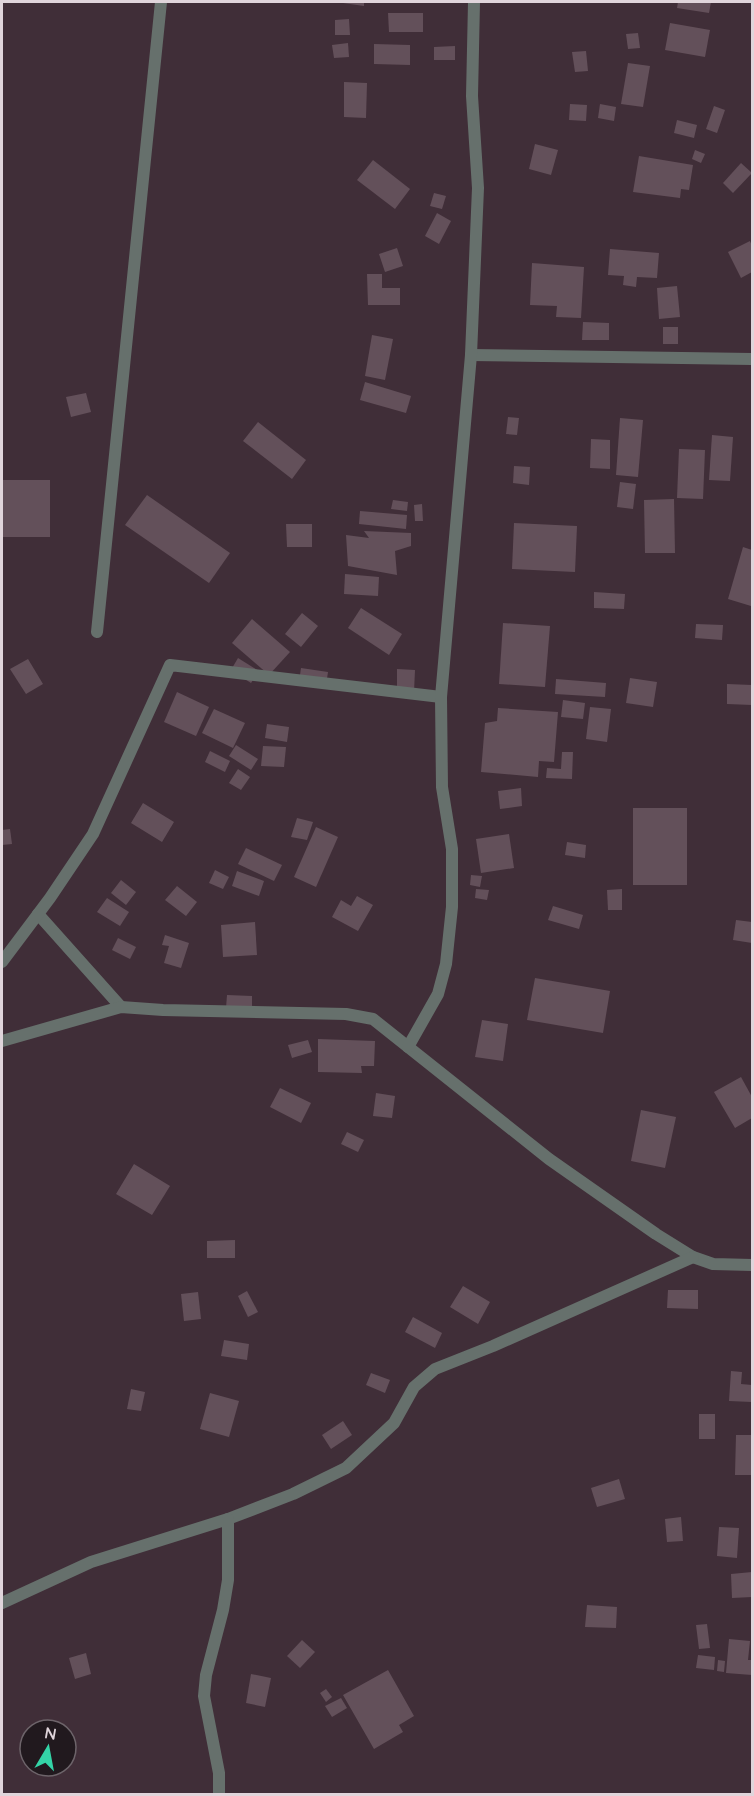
<svg xmlns="http://www.w3.org/2000/svg" width="754" height="1796" viewBox="0 0 754 1796" font-family="Quicksand,sans-serif">
	<style>
		.building { fill: #63505a }
		.lines { fill: none; stroke-linecap: round; stroke-linejoin: round }
		.street { stroke: #66706c; stroke-width: 12 }
	</style>
	<rect width="100%" height="100%" fill="#402e38"/>
	<g class="building">
		<path d="M343 2H364V6L343 3Z"/>
		<path d="M678 2H711L709 13 677 8Z"/>
		<path d="M388 13H423V32H389Z"/>
		<path d="M349 19 350 35H335V20Z"/>
		<path d="M670 23 710 30 705 57 665 50Z"/>
		<path d="M638 33 640 48 628 49 626 34Z"/>
		<path d="M348 43 349 57 334 58 332 45Z"/>
		<path d="M374 44 410 45V65L374 64Z"/>
		<path d="M455 46V60H434V47Z"/>
		<path d="M586 51 588 71 575 72 572 52Z"/>
		<path d="M628 63 650 66 643 107 621 104Z"/>
		<path d="M344 82 367 83 366 118 344 117Z"/>
		<path d="M570 104 587 105 586 121 569 120Z"/>
		<path d="M600 104 616 107 614 121 598 118Z"/>
		<path d="M714 106 725 110 717 133 706 129Z"/>
		<path d="M677 120 697 125 694 138 674 133Z"/>
		<path d="M535 144 558 150 551 175 529 169Z"/>
		<path d="M695 150 705 154 701 163 692 159Z"/>
		<path d="M639 156 693 165 689 190 681 189 680 198 633 192Z"/>
		<path d="M373 160 410 189 395 209 357 180Z"/>
		<path d="M741 163 752 173 733 193 723 183Z"/>
		<path d="M434 193 446 196 442 209 430 206Z"/>
		<path d="M437 213 451 221 439 244 425 236Z"/>
		<path d="M750 241 752 246V272L741 278 728 252Z"/>
		<path d="M397 248 403 266 385 272 379 254Z"/>
		<path d="M610 249 659 253 657 278 637 277 636 287 623 285 624 276 608 275Z"/>
		<path d="M532 263 584 267 581 318 556 317 557 306 530 305Z"/>
		<path d="M367 274H382V288H400V305H368Z"/>
		<path d="M677 286 680 317 659 319 657 288Z"/>
		<path d="M583 322 609 323V340H582Z"/>
		<rect x="663" y="327" width="15" height="17"/>
		<path d="M372 335 393 339 385 380 365 376Z"/>
		<path d="M365 382 411 396 406 413 360 400Z"/>
		<path d="M86 393 91 412 71 417 66 397Z"/>
		<path d="M508 417 519 418 517 435 506 434Z"/>
		<path d="M620 418 643 420 638 477 616 475Z"/>
		<path d="M258 422 306 460 292 479 243 441Z"/>
		<path d="M712 435 733 437 730 481 709 480Z"/>
		<path d="M591 439 610 440V469L590 468Z"/>
		<path d="M679 449 705 450 703 499 677 498Z"/>
		<path d="M514 466 530 467 529 485 513 483Z"/>
		<rect x="2" y="480" width="48" height="57"/>
		<path d="M620 482 636 484 633 509 617 507Z"/>
		<path d="M147 495 230 553 209 583 125 525Z"/>
		<path d="M674 499 675 553H645L644 500Z"/>
		<path d="M393 500 408 502 407 511 391 509Z"/>
		<path d="M422 504 423 521H415L414 505Z"/>
		<path d="M360 511 407 515 406 529 359 524Z"/>
		<path d="M514 523 577 526 575 572 512 569Z"/>
		<path d="M286 524H312V547H287Z"/>
		<path d="M364 531 411 533V546L395 551 397 575 348 566 346 535 369 538Z"/>
		<path d="M743 547 752 550V601L751 606 728 599Z"/>
		<path d="M345 574 379 577 378 596 344 594Z"/>
		<path d="M594 592 625 594 624 609 594 608Z"/>
		<path d="M361 608 402 634 389 655 348 628Z"/>
		<path d="M302 613 318 626 301 647 285 634Z"/>
		<path d="M252 619 290 652 269 675 232 643Z"/>
		<path d="M503 623 550 626 545 687 499 684Z"/>
		<path d="M696 624 723 625 722 640 695 638Z"/>
		<path d="M238 658 259 671 251 683 231 670Z"/>
		<path d="M28 659 43 684 26 694 10 669Z"/>
		<path d="M301 668 328 672 326 685 299 682Z"/>
		<path d="M397 669 415 670 414 692H397Z"/>
		<path d="M630 678 657 682 653 707 626 703Z"/>
		<path d="M556 679 606 683 605 697 555 694Z"/>
		<path d="M727 684 752 685V705L727 704Z"/>
		<path d="M177 692 209 707 196 736 164 722Z"/>
		<path d="M563 700 585 703 583 719 561 717Z"/>
		<path d="M590 707 611 709 607 742 586 739Z"/>
		<path d="M498 708 558 712 554 762 539 761 538 777 481 772 485 723 497 721Z"/>
		<path d="M214 709 245 723 233 748 202 733Z"/>
		<path d="M267 724 289 727 287 742 265 738Z"/>
		<path d="M236 745 258 759 251 770 229 756Z"/>
		<path d="M263 746 286 747 284 767 261 766Z"/>
		<path d="M210 751 230 761 225 772 205 762Z"/>
		<path d="M562 752H573L572 779 546 778 547 768 561 769Z"/>
		<path d="M238 769 250 777 241 790 229 783Z"/>
		<path d="M521 788 522 806 500 809 498 791Z"/>
		<path d="M143 803 174 822 162 842 131 823Z"/>
		<rect x="633" y="808" width="54" height="77"/>
		<path d="M297 818 313 822 307 840 291 837Z"/>
		<path d="M316 827 338 837 316 887 294 877Z"/>
		<path d="M10 829 12 844 2 845V830Z"/>
		<path d="M509 834 514 868 481 873 476 839Z"/>
		<path d="M567 842 586 845 585 858 565 855Z"/>
		<path d="M246 848 282 865 274 881 238 864Z"/>
		<path d="M215 870 229 877 223 889 209 883Z"/>
		<path d="M237 871 264 881 259 896 232 886Z"/>
		<path d="M471 875 482 876 480 887 470 885Z"/>
		<path d="M121 880 136 892 126 905 111 893Z"/>
		<path d="M177 886 197 902 186 916 165 900Z"/>
		<path d="M476 889 489 890 487 900 475 898Z"/>
		<path d="M622 889V910H608L607 890Z"/>
		<path d="M357 896 373 905 358 931 332 917 341 900 351 906Z"/>
		<path d="M107 898 129 912 120 926 97 912Z"/>
		<path d="M553 906 583 915 579 929 548 920Z"/>
		<path d="M736 920 752 922V943L733 940Z"/>
		<path d="M255 922 257 955 223 957 221 925Z"/>
		<path d="M165 935 189 943 181 968 164 963 169 946 162 945Z"/>
		<path d="M118 938 136 947 130 959 112 950Z"/>
		<path d="M535 978 610 991 603 1033 527 1020Z"/>
		<path d="M227 995 252 996V1008H226Z"/>
		<path d="M482 1020 508 1024 503 1061 475 1057Z"/>
		<path d="M318 1039 375 1041 374 1066H361L362 1073 318 1072Z"/>
		<path d="M308 1040 312 1052 292 1058 288 1045Z"/>
		<path d="M741 1077 752 1097V1118L735 1128 714 1092Z"/>
		<path d="M280 1088 311 1103 301 1123 270 1107Z"/>
		<path d="M376 1093 395 1096 392 1118 373 1116Z"/>
		<path d="M641 1110 676 1117 665 1168 631 1161Z"/>
		<path d="M347 1132 364 1140 358 1152 341 1144Z"/>
		<path d="M134 1164 170 1186 152 1215 116 1194Z"/>
		<path d="M235 1240V1258H207V1241Z"/>
		<path d="M463 1286 490 1302 478 1324 450 1307Z"/>
		<path d="M668 1290H698V1309L667 1308Z"/>
		<path d="M247 1291 258 1312 248 1317 238 1296Z"/>
		<path d="M198 1292 201 1319 184 1321 181 1294Z"/>
		<path d="M413 1317 442 1333 435 1348 405 1332Z"/>
		<path d="M224 1340 249 1344 247 1360 221 1356Z"/>
		<path d="M731 1371 742 1372 741 1384 752 1385V1402L729 1401Z"/>
		<path d="M371 1373 390 1380 385 1393 366 1385Z"/>
		<path d="M131 1389 145 1392 141 1411 127 1409Z"/>
		<path d="M210 1393 239 1401 229 1437 200 1429Z"/>
		<rect x="699" y="1414" width="16" height="25"/>
		<path d="M343 1421 352 1435 331 1449 322 1435Z"/>
		<path d="M736 1435H752V1475H735Z"/>
		<path d="M619 1479 625 1499 597 1507 591 1488Z"/>
		<path d="M681 1517 683 1541 667 1542 665 1519Z"/>
		<path d="M719 1527 739 1528 737 1558 717 1556Z"/>
		<path d="M752 1572V1597L732 1598 731 1574Z"/>
		<path d="M587 1605 617 1607 616 1628 585 1627Z"/>
		<path d="M707 1624 710 1648 699 1649 696 1625Z"/>
		<path d="M729 1639 750 1641 748 1660H752V1675L726 1673Z"/>
		<path d="M302 1640 315 1652 300 1668 287 1656Z"/>
		<path d="M86 1653 91 1674 75 1679 69 1658Z"/>
		<path d="M698 1655 715 1657 714 1670 696 1668Z"/>
		<path d="M718 1660 725 1661 724 1672 717 1671Z"/>
		<path d="M388 1670 414 1716 399 1725 403 1732 374 1749 343 1695Z"/>
		<path d="M251 1674 271 1678 265 1707 246 1703Z"/>
		<path d="M326 1689 332 1697 326 1702 320 1693Z"/>
		<path d="M341 1698 347 1708 332 1717 325 1706Z"/>
	</g>
	<g class="lines">
		<g class="street">
			<path d="M471 355 752 359"/>
			<path d="M97 632 161 2"/>
			<path d="M38 914 121 1007"/>
			<path d="M2 962 50 898 93 834 170 665 441 697"/>
			<path d="M2 1041 121 1007 163 1010 346 1014 373 1019 549 1159 656 1234 693 1257 713 1264 752 1265"/>
			<path d="M408 1047 438 994 446 964 452 907V849L442 787 441 697 471 355 478 188 472 96 474 2"/>
			<path d="M2 1603 91 1562 228 1519 293 1494 346 1468 394 1423 414 1387 435 1369 493 1346 693 1257"/>
			<path d="M219 1794V1773L204 1696 206 1675 223 1610 228 1580V1519"/>
		</g>
	</g>
	<rect width="754" height="1796" fill="none" stroke="#e0d5db" stroke-width="6"/>
	<g transform="translate(48 1748) rotate(10)"><circle r="28" fill="#21191e" stroke="#6d646a" stroke-width="1.5"/>
	<path d="M0-4.5L10 22L0 15L-10 22Z" fill="#34d4a7"/>
	<text y="-9" font-size="16" font-weight="bold" text-anchor="middle" fill="#e0d5db">N</text>
	</g>
</svg>
